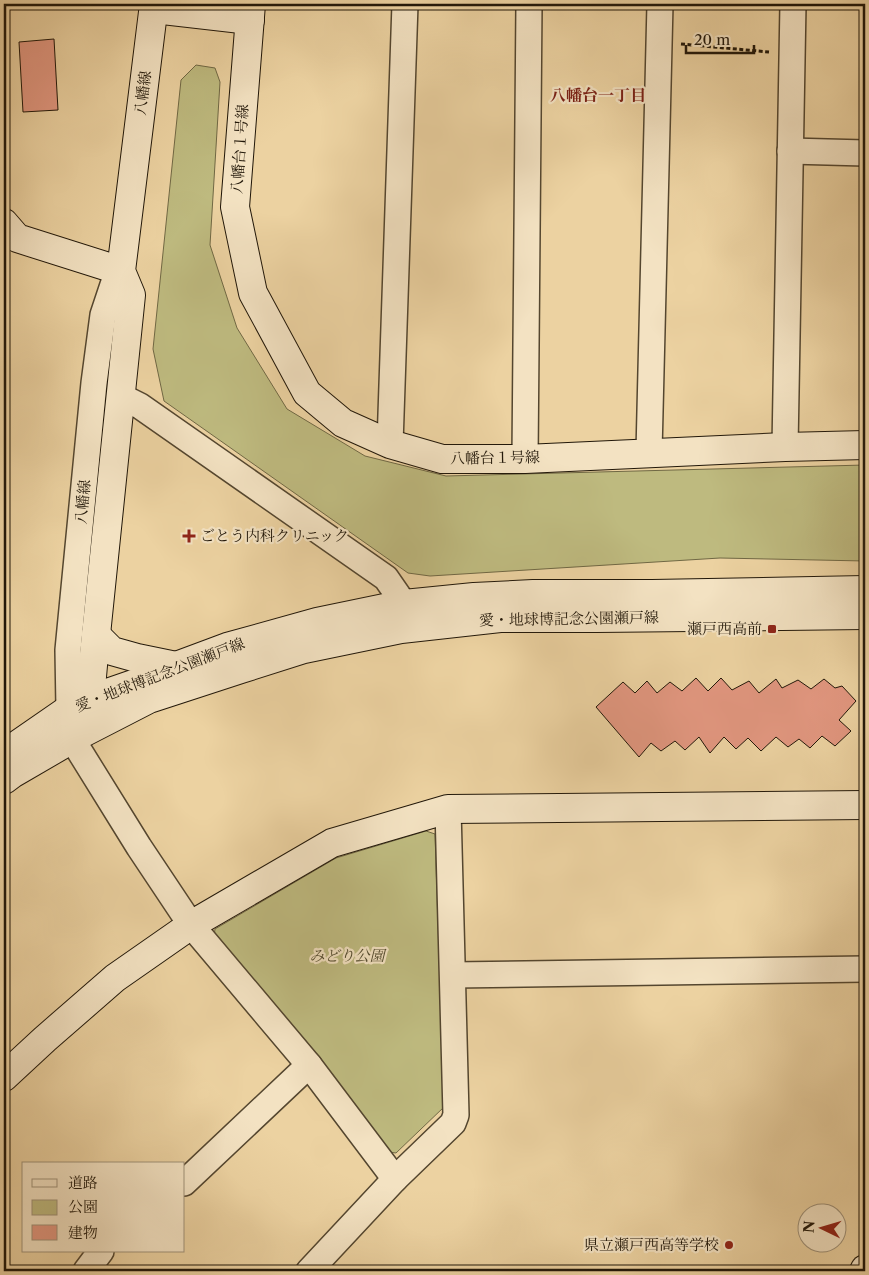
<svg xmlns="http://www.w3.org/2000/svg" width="869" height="1275" viewBox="0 0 869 1275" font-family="'Libre Caslon Text','Noto Serif JP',serif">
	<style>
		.green { fill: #beba7f; stroke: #706844 }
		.building { fill: #e29780; stroke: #211709 }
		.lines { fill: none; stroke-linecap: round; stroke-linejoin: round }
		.street-casing { stroke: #54462f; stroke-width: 28 }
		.secondary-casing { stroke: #211709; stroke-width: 30 }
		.path { stroke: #211709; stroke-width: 3; stroke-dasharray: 4 2.5; stroke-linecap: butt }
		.street { stroke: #f3e2c2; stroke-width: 25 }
		.secondary { stroke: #f3e2c2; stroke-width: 28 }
		.poi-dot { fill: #8f2418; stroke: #f3e2c2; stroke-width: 2 }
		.labels { text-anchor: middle; stroke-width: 4.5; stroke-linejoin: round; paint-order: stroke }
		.street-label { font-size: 15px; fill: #211709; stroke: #f3e2c2 }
		.poi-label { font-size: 15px; fill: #211709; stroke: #f3e2c2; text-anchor: end }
		.park-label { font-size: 15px; font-style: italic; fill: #50482c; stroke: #f3e2c2 }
		.neighbourhood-label { font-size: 16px; font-weight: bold; fill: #7a1f14; stroke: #f3e2c2 }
	</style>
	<rect width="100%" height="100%" fill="#ecd2a1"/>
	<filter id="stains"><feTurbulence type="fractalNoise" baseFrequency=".004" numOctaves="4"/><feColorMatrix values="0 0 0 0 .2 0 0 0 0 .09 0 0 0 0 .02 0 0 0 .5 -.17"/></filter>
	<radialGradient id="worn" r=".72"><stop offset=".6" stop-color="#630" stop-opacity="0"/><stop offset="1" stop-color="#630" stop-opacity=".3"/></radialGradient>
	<g class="green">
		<path d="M196 65 215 68 220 82 210 245 237 328 287 409 365 456 446 476 865 465V561L720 558 430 576 408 573 164 401 153 349 181 80Z"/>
		<path d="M426 831 435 834 444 1107 396 1153 389 1152 214 937 215 929 336 858Z"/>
	</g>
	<g class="building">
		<path d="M54 39 58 110 23 112 19 42Z"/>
		<path d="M696 678 708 691 721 678 732 690 749 681 759 693 776 679 782 688 798 680 811 689 824 679 835 688 842 686 856 701 839 720 851 731 835 746 822 736 810 748 799 739 788 747 776 737 761 751 748 738 736 749 724 737 710 753 699 737 685 750 675 741 661 751 651 743 639 757 596 707 623 682 635 693 647 681 657 693 670 682 682 691Z"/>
	</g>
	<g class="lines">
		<defs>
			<g id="street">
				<path d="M790 151 865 153"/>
				<path d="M120 396 140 406 386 578 404 604"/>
				<path d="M390 444 405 4"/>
				<path d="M785 447 793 4"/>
				<path d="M649 452 660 4"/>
				<path d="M525 459 529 4"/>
				<path d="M76 727 69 709 68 650 94 383 103 315 114 282 121 271"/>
				<path d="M72 739 139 847 191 925 309 1065 395 1179"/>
				<path d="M453 975 865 969"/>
				<path d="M184 1183 309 1065"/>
				<path d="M86 1271 101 1251"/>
				<path d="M309 1271 395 1179 453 1123 456 1115 448 809"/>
			</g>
			<g id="secondary">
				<path d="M251 4 235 207 253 293 307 393 343 423 390 444 442 459H525L785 447 865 445"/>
				<path d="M154 9 250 20"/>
				<path d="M4 223 17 238 121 271"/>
				<path d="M96 635 112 651 137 658 176 666"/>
				<path d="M93 716 90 699 94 654 131 295 121 271 154 4"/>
				<path d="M4 754 69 709 90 699 145 680 176 666 227 647 317 622 404 604 474 597 533 594H652L865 590"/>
				<path d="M4 780 12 774 79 735 149 699 241 669 304 649 401 629 500 618H597L865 615"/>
				<path d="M4 1077 45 1039 115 978 191 925 332 843 448 809 865 805"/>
				<path d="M864 1271 865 1269"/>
			</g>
		</defs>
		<use href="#street" class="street-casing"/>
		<use href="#secondary" class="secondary-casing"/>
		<g class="path">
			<path d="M576 4 636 8"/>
			<path d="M681 44 769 52"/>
		</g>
		<use href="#street" class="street"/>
		<use href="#secondary" class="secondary"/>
	</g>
	<g class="poi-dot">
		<path d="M186.5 528.5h5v5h5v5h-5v5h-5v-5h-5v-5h5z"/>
		<rect x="767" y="624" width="10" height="10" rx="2.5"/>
		<circle cx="729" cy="1245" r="5"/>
	</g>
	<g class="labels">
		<g class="street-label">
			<text transform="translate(143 93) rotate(-83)" y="5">八幡線</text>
			<text transform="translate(240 149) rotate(-86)" y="5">八幡台１号線</text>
			<text transform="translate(495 458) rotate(-1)" y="5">八幡台１号線</text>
			<text transform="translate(83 502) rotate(-85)" y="5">八幡線</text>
			<text transform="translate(569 619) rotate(-1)" y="5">愛・地球博記念公園瀬戸線</text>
			<text transform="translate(160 675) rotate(-21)" y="5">愛・地球博記念公園瀬戸線</text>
		</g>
		<g class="poi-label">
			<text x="200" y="541" text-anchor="start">ごとう内科クリニック</text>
			<text x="762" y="634">瀬戸西高前</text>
			<text x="719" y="1250">県立瀬戸西高等学校</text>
		</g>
		<g class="park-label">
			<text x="347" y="961">みどり公園</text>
		</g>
		<g class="neighbourhood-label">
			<text x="598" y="101">八幡台一丁目</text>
		</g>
	</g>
	<rect width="869" height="1275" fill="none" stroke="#ecd2a1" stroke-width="20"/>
	<rect x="5" y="5" width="859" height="1265" fill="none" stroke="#211709" stroke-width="2.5"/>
	<rect x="10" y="10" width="849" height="1255" fill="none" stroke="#211709"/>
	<rect x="22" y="1162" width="162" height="90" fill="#f3e2c2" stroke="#9f9178"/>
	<rect x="32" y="1179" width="25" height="8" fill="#f3e2c2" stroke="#9f9178"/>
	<text x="68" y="1188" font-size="15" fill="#211709">道路</text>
	<rect x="32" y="1200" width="25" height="15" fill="#beba7f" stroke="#9f9178"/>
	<text x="68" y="1212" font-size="15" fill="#211709">公園</text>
	<rect x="32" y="1225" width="25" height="15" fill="#e29780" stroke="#9f9178"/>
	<text x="68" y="1238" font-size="15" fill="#211709">建物</text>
	<g transform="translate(822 1228) rotate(275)"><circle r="24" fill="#f3e2c2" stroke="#9f9178"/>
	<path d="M0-4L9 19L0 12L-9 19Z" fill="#8f2418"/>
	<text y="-8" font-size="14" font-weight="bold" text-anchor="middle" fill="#211709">N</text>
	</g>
	<path d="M686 45v8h68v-8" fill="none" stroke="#211709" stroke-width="2.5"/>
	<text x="694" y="45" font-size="15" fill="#211709" stroke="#f3e2c2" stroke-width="4" paint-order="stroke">20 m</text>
	<rect width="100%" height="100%" filter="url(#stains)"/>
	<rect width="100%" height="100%" fill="url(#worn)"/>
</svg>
